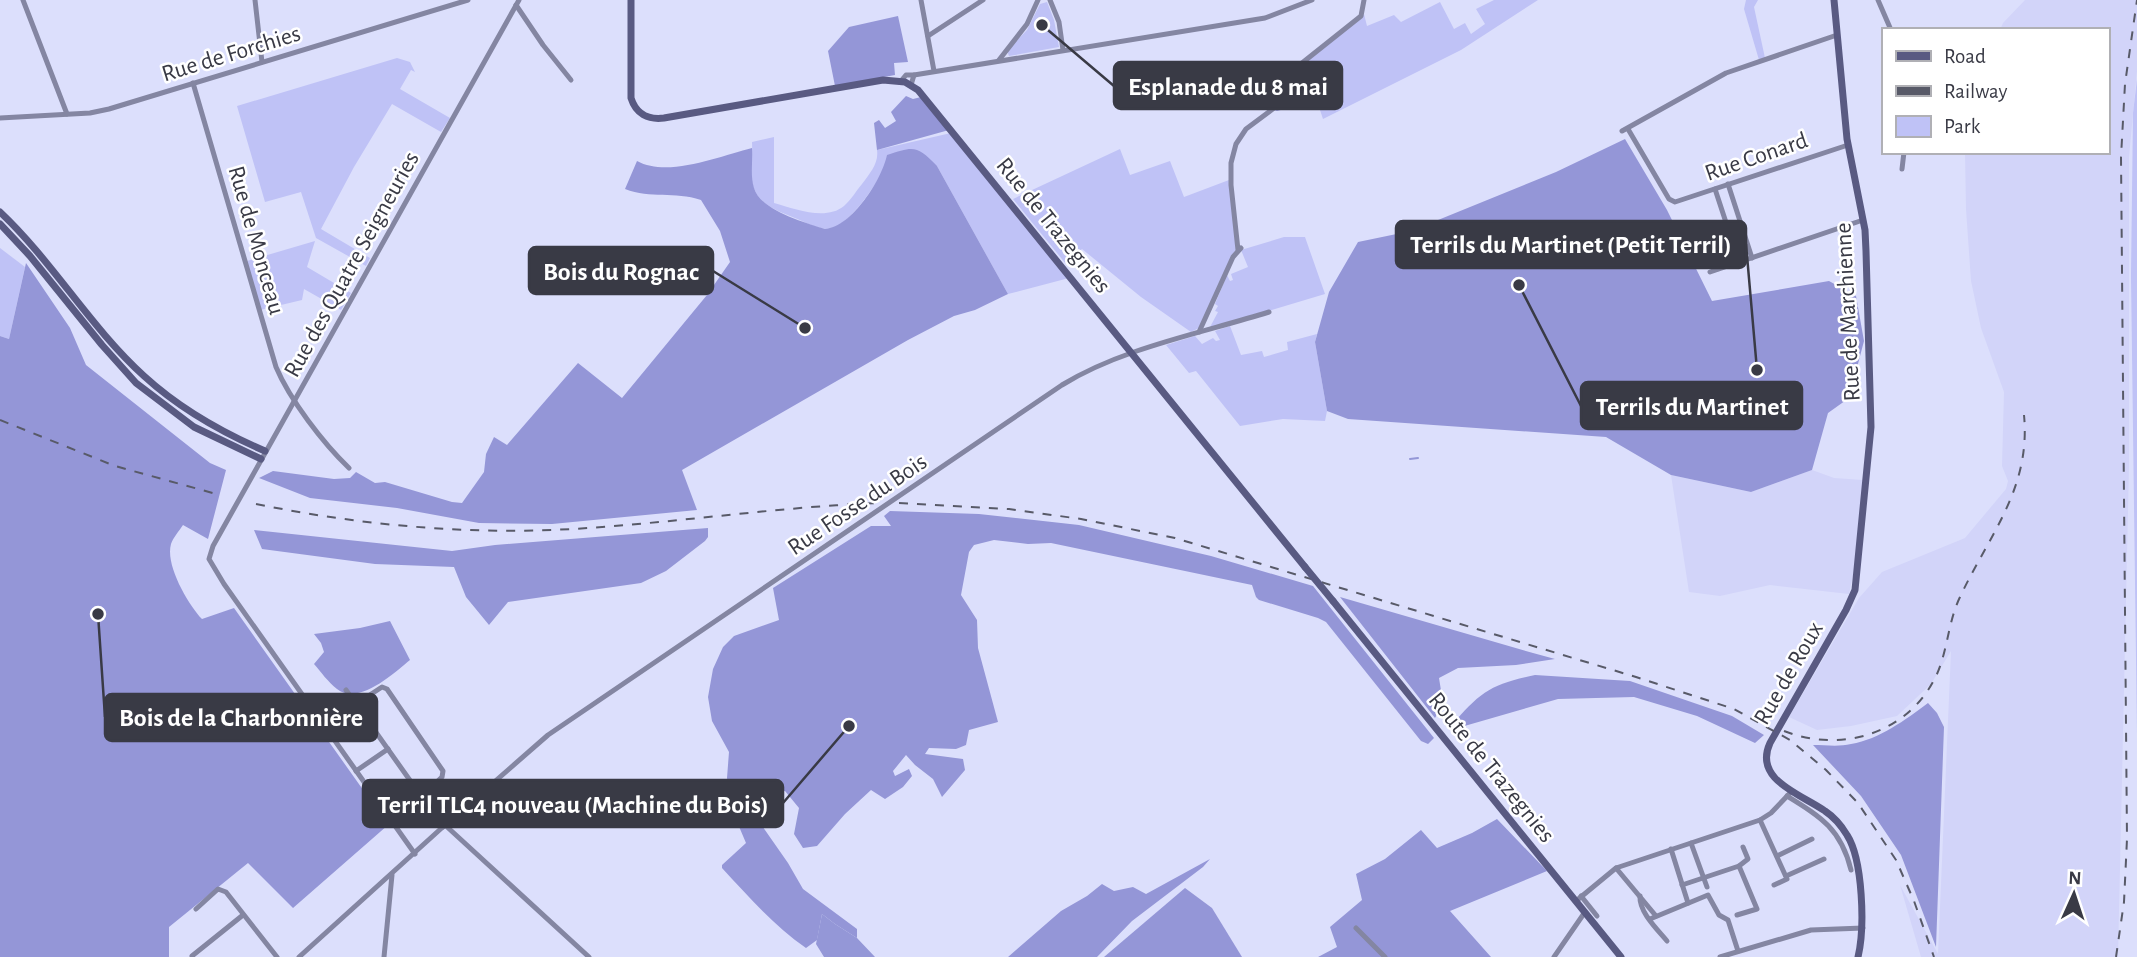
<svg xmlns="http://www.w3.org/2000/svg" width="2137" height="957" viewBox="0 0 2137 957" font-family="'Alegreya Sans',sans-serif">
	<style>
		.built { fill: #d2d4f9 }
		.green { fill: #bfc2f6 }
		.forest { fill: #9496d7 }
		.water { fill: #9497d7 }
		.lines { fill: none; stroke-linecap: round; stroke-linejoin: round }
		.stream { stroke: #9497d7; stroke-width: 2 }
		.minor { stroke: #8486a2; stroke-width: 5 }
		.secondary { stroke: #595a82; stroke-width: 7 }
		.rail { stroke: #585a68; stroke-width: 2; stroke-dasharray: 9 9; stroke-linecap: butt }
		.secondary-bridge { stroke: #595a82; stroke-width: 7 }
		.labels { text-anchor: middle; stroke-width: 5; stroke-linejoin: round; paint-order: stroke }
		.street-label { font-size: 24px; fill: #393a45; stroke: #fff }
		.leader { fill: none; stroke: #393a45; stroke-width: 2.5 }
		.callout-dot { fill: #393a45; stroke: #fff; stroke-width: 2.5 }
		.callout { fill: #393a45; stroke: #393a45; stroke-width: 2.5 }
		.callout-label { font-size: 26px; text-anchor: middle; font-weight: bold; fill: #fff }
	</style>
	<rect width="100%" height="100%" fill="#dcdffc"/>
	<g class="built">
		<path d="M2025 0H2137V71L2129 157V466L2118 957H1921L1900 885 1938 954 1951 651 1931 684 1897 716 1851 726 1817 730 1789 717 1859 598 1882 572 1965 538 2006 489 2008 481 2002 466 2004 392 1981 328 1971 281 1966 209 1965 152H2107V30H2000L2003 23Z"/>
		<path d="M1812 470 1834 478 1863 480 1855 566 1849 594 1770 585 1720 596 1689 592 1671 475 1751 492Z"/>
	</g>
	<g class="green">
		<path d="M1494 0H1538L1461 50 1323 119 1317 101H1314L1307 94 1300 69 1305 62 1364 14 1367 26 1394 15 1401 22 1440 2 1454 29 1465 23 1471 34 1485 24 1476 9Z"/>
		<path d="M1746 0H1758L1754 7 1765 58 1759 60 1744 9Z"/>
		<path d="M1047 2 1054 20 1059 47 1009 56 1007 51 1027 30 1040 4Z"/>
		<path d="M397 58 410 62 415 72 411 70 400 89 450 118 441 132 392 104 354 167 321 229 370 258 366 266 316 238 301 192 265 202 237 106Z"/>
		<path d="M2137 79V735L2131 276 2133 113Z"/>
		<path d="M951 133 1069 278 1008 294 937 166 884 168C877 184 846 231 826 229 814 228 801 220 790 216 777 211 761 204 755 191 748 178 753 157 752 142L774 137V203C795 209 826 221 844 206 851 200 856 191 862 184 870 173 879 163 877 150Z"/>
		<path d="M1120 149 1130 175 1170 161 1184 197 1229 180 1236 249 1205 319 1199 328 1191 332 1141 297 1082 249 1066 264 1013 199Z"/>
		<path d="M1284 237H1305L1325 294 1209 329 1218 312 1215 311 1218 306 1215 304 1227 275 1230 281 1233 280 1231 274 1248 267 1241 250Z"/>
		<path d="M315 241 307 267 351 293 341 310 304 289 302 300 260 310 247 261Z"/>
		<path d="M0 248 25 267 9 339 0 336Z"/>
		<path d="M1230 326 1241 355 1262 351 1264 357 1288 350 1287 342 1317 334 1315 342 1327 411 1325 421 1283 419 1240 426 1196 371 1189 373 1166 345 1195 336 1202 344 1213 338 1216 341 1220 340 1215 331Z"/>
	</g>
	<g class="forest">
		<path d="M898 16 908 62 894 63 895 75 835 86 828 51 849 27Z"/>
		<path d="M1236 61 1241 90 1209 105 1205 65Z"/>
		<path d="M1300 69 1307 93 1314 101 1277 111 1274 110Z"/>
		<path d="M906 96 913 99 921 97 949 130 877 150 874 123 879 120 885 128 896 121 891 112Z"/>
		<path d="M1625 139 1667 210 1712 301 1829 281 1856 296 1864 341 1849 398 1828 413 1812 470 1751 492 1671 475 1606 437 1348 419 1327 411 1315 342 1329 292 1358 242 1411 231 1556 172Z"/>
		<path d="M752 148C753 161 750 175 754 188 760 210 805 223 825 229 852 227 882 179 887 155 914 146 917 145 937 166L1008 294 975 310 954 316 908 340 682 470 697 510 552 524 479 523 397 508 310 498 259 478 273 471 334 479 350 478 356 472 375 483 385 482 452 502 462 503 484 472 486 454 494 437 507 445 578 363 622 398 707 295 730 262 720 231 701 200C674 191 651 199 625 189L637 161C668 178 720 156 752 148Z"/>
		<path d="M26 263 70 328 86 365 210 463 226 470 208 539 183 525C179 531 173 538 171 544 165 565 188 604 202 619L234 608 388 825 293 908 248 863 169 927V957H0V336L9 339Z"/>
		<path d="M890 511 979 514 1079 525 1211 556 1313 586 1434 738 1428 744 1421 741 1326 622 1318 618 1259 600 1256 597 1252 585 1051 543 1028 544 994 540 974 545 969 552 961 595 977 620 978 648 998 722 969 730 966 745 956 749 929 748 925 754 963 759 965 770 942 797 933 779 915 765 906 755 893 771 895 776 909 769 912 776 903 787 885 799 871 790 845 814 817 846 803 848 794 834 799 808 785 791 770 792 751 810 788 863 803 889 857 929V938L835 924 822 914 817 940 806 948C774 926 748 896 722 868V865L746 843 732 810 727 778 729 752 712 721 708 697 713 669 723 647 734 636 779 620 773 588 871 526H891L884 516Z"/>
		<path d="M708 528V537L705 541 666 571 641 583 508 602 489 625 466 597 454 567 375 564 262 549 254 530 452 551 495 545Z"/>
		<path d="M1340 597 1533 653 1555 659 1516 665 1458 668 1439 678 1443 703 1435 718Z"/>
		<path d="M390 621 410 660C394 673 359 706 337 689 328 682 321 672 314 664L324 652 321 643 314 634 360 628Z"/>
		<path d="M1535 675 1630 681 1732 716 1764 735 1755 743 1697 716 1634 697 1558 699 1461 727 1457 732 1451 726C1480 692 1491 684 1535 675Z"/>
		<path d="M1928 703 1937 713 1944 727 1936 947 1901 855 1861 796 1813 745C1825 745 1839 747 1851 744 1880 739 1905 720 1928 703Z"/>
		<path d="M1497 819 1547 871 1450 911 1491 957H1318L1337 947 1330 927 1362 900 1356 874 1385 859 1421 830 1437 848 1472 833Z"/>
		<path d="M1210 859 1203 867 1132 921 1097 957H1008L1061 911 1087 896 1102 884 1114 891 1133 887 1146 894Z"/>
		<path d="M1185 888 1212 908 1242 957H1104Z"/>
	</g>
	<path class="water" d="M822 914 835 924 857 938 875 957H824L816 944Z"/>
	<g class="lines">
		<path class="stream" d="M1410 459 1418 458"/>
		<g class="minor">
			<path d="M23 0 67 114"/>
			<path d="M255 0 262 62"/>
			<path d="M921 0 934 71"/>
			<path d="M1050 0 1059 22 1063 50"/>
			<path d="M1878 0 1891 30"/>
			<path d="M516 5 543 45 571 80"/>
			<path d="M928 36 983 0"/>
			<path d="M999 60 1027 24 1038 0"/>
			<path d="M914 75 1265 18 1312 0"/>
			<path d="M901 81 906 75H914L911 85"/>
			<path d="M193 83 276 367C290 400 323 443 349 468"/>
			<path d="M0 118 90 113 109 109 468 0"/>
			<path d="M1628 129 1669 199 1675 202 1848 145"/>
			<path d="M1622 131 1726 73 1837 35"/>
			<path d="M1902 169 1904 152"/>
			<path d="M1728 184 1752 258"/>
			<path d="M1715 189 1739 262"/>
			<path d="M1238 250 1231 185V163L1236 144 1246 129 1274 108 1302 63 1361 16 1364 0"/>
			<path d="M1710 272 1863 220"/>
			<path d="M1199 332 1233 257 1241 248"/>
			<path d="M346 690 443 827"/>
			<path d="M356 704 382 687 387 689 443 771 442 777 421 797"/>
			<path d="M356 771 388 749"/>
			<path d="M1787 796C1821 817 1841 829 1851 870"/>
			<path d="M1760 820 1787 879 1774 885"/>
			<path d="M445 825 589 957"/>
			<path d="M1691 843 1707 887"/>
			<path d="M1671 849 1688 903"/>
			<path d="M415 854 224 584 209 559 213 546 519 0"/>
			<path d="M1777 856 1812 839"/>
			<path d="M1739 866 1748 859 1743 847"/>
			<path d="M1616 868 1656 916"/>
			<path d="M1786 876 1824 859"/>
			<path d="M1682 885 1739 866 1757 909 1737 915"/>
			<path d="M1581 896 1597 916"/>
			<path d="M1640 896C1639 912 1657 929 1667 941"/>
			<path d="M1576 901 1616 868 1760 820 1771 813 1792 791"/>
			<path d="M196 909 218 889 226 892 277 957"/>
			<path d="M1650 919 1708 895 1719 915 1728 920 1738 951"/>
			<path d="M1356 928 1385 957"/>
			<path d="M192 956 243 915"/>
			<path d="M299 957 445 825 548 735 1062 385C1122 348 1202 333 1269 312"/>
			<path d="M384 957 392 875"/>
			<path d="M1554 957 1585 912"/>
			<path d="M1720 957 1811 930 1863 928"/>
		</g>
		<g class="secondary">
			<path d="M631 0V98C636 114 648 120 664 118L883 80 905 82 918 90 1305 567"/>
			<path d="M1834 0 1847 139 1865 230 1866 251 1871 427 1855 590 1846 610 1770 743C1753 780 1801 794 1825 811 1834 817 1841 825 1847 835 1863 860 1865 928 1858 957"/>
			<path d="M0 212C53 262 90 327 144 376 180 409 221 432 265 451"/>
			<path d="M0 224 30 256 102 345 136 383 194 427 261 459"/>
			<path d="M1333 601 1621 957"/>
		</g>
		<g class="rail">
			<path d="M0 420 115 466 220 495"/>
			<path d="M899 503 1009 509 1081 519 1175 538 1636 677 1734 709 1790 740 1826 770 1858 803 1896 860 1914 901 1934 957"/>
			<path d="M256 504C360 525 466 535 572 529 675 523 776 507 878 503"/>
			<path d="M1784 731C1842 754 1910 733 1937 674 1948 649 1948 622 1960 597 1989 535 2031 489 2024 415"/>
			<path d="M2116 957 2124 902 2127 839 2121 157 2125 84 2137 0"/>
		</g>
		<path class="secondary-bridge" d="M1305 567 1333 601"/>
	</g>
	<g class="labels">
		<g class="street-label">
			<text transform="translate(231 53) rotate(-17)" y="8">Rue de Forchies</text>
			<text transform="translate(1756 156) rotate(-19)" y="8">Rue Conard</text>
			<text transform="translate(1054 225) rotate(51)" y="8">Rue de Trazegnies</text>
			<text transform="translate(257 240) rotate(74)" y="8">Rue de Monceau</text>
			<text transform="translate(351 264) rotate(-61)" y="8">Rue des Quatre Seigneuries</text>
			<text transform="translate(1847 312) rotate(-93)" y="8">Rue de Marchienne</text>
			<text transform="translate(857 504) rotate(-34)" y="8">Rue Fosse du Bois</text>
			<text transform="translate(1788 673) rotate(-60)" y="8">Rue de Roux</text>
			<text transform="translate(1492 767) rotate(51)" y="8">Route de Trazegnies</text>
		</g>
	</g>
	<path class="leader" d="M1042 25L1114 86M1757 370L1746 244M805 328L713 271M1519 285L1581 406M98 614L105 717M849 726L783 803"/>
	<g class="callout-dot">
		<circle cx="1042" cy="25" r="7"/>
		<circle cx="1757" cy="370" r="7"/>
		<circle cx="805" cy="328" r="7"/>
		<circle cx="1519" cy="285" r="7"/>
		<circle cx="98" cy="614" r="7"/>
		<circle cx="849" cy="726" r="7"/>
	</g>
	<g class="callout">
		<rect x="1114" y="62" width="228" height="47" rx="7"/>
		<rect x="1396" y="221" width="350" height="47" rx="7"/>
		<rect x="529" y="247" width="184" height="47" rx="7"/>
		<rect x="1581" y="382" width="221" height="47" rx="7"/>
		<rect x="105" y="694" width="272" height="47" rx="7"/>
		<rect x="363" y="780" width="420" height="47" rx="7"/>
	</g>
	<g class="callout-label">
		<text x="1228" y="95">Esplanade du 8 mai</text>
		<text x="1571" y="253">Terrils du Martinet (Petit Terril)</text>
		<text x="621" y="280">Bois du Rognac</text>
		<text x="1692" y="415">Terrils du Martinet</text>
		<text x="241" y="726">Bois de la Charbonnière</text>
		<text x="573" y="813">Terril TLC4 nouveau (Machine du Bois)</text>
	</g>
	<rect x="1882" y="28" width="228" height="126" fill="#ffffff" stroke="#b0b0b5" stroke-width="2"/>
	<rect x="1896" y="51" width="35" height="10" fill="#595a82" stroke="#b0b0b5" stroke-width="2"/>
	<text x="1944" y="63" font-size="21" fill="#393a45">Road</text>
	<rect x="1896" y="86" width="35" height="10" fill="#585a68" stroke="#b0b0b5" stroke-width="2"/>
	<text x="1944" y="98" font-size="21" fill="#393a45">Railway</text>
	<rect x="1896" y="116" width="35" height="21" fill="#bfc2f6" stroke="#b0b0b5" stroke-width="2"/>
	<text x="1944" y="133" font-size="21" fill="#393a45">Park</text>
	<g transform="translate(2074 894) rotate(3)" stroke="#ffffff" stroke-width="5" paint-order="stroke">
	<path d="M0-5L12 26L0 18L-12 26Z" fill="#393a45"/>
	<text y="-10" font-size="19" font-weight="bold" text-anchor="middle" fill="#393a45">N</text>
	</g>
</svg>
